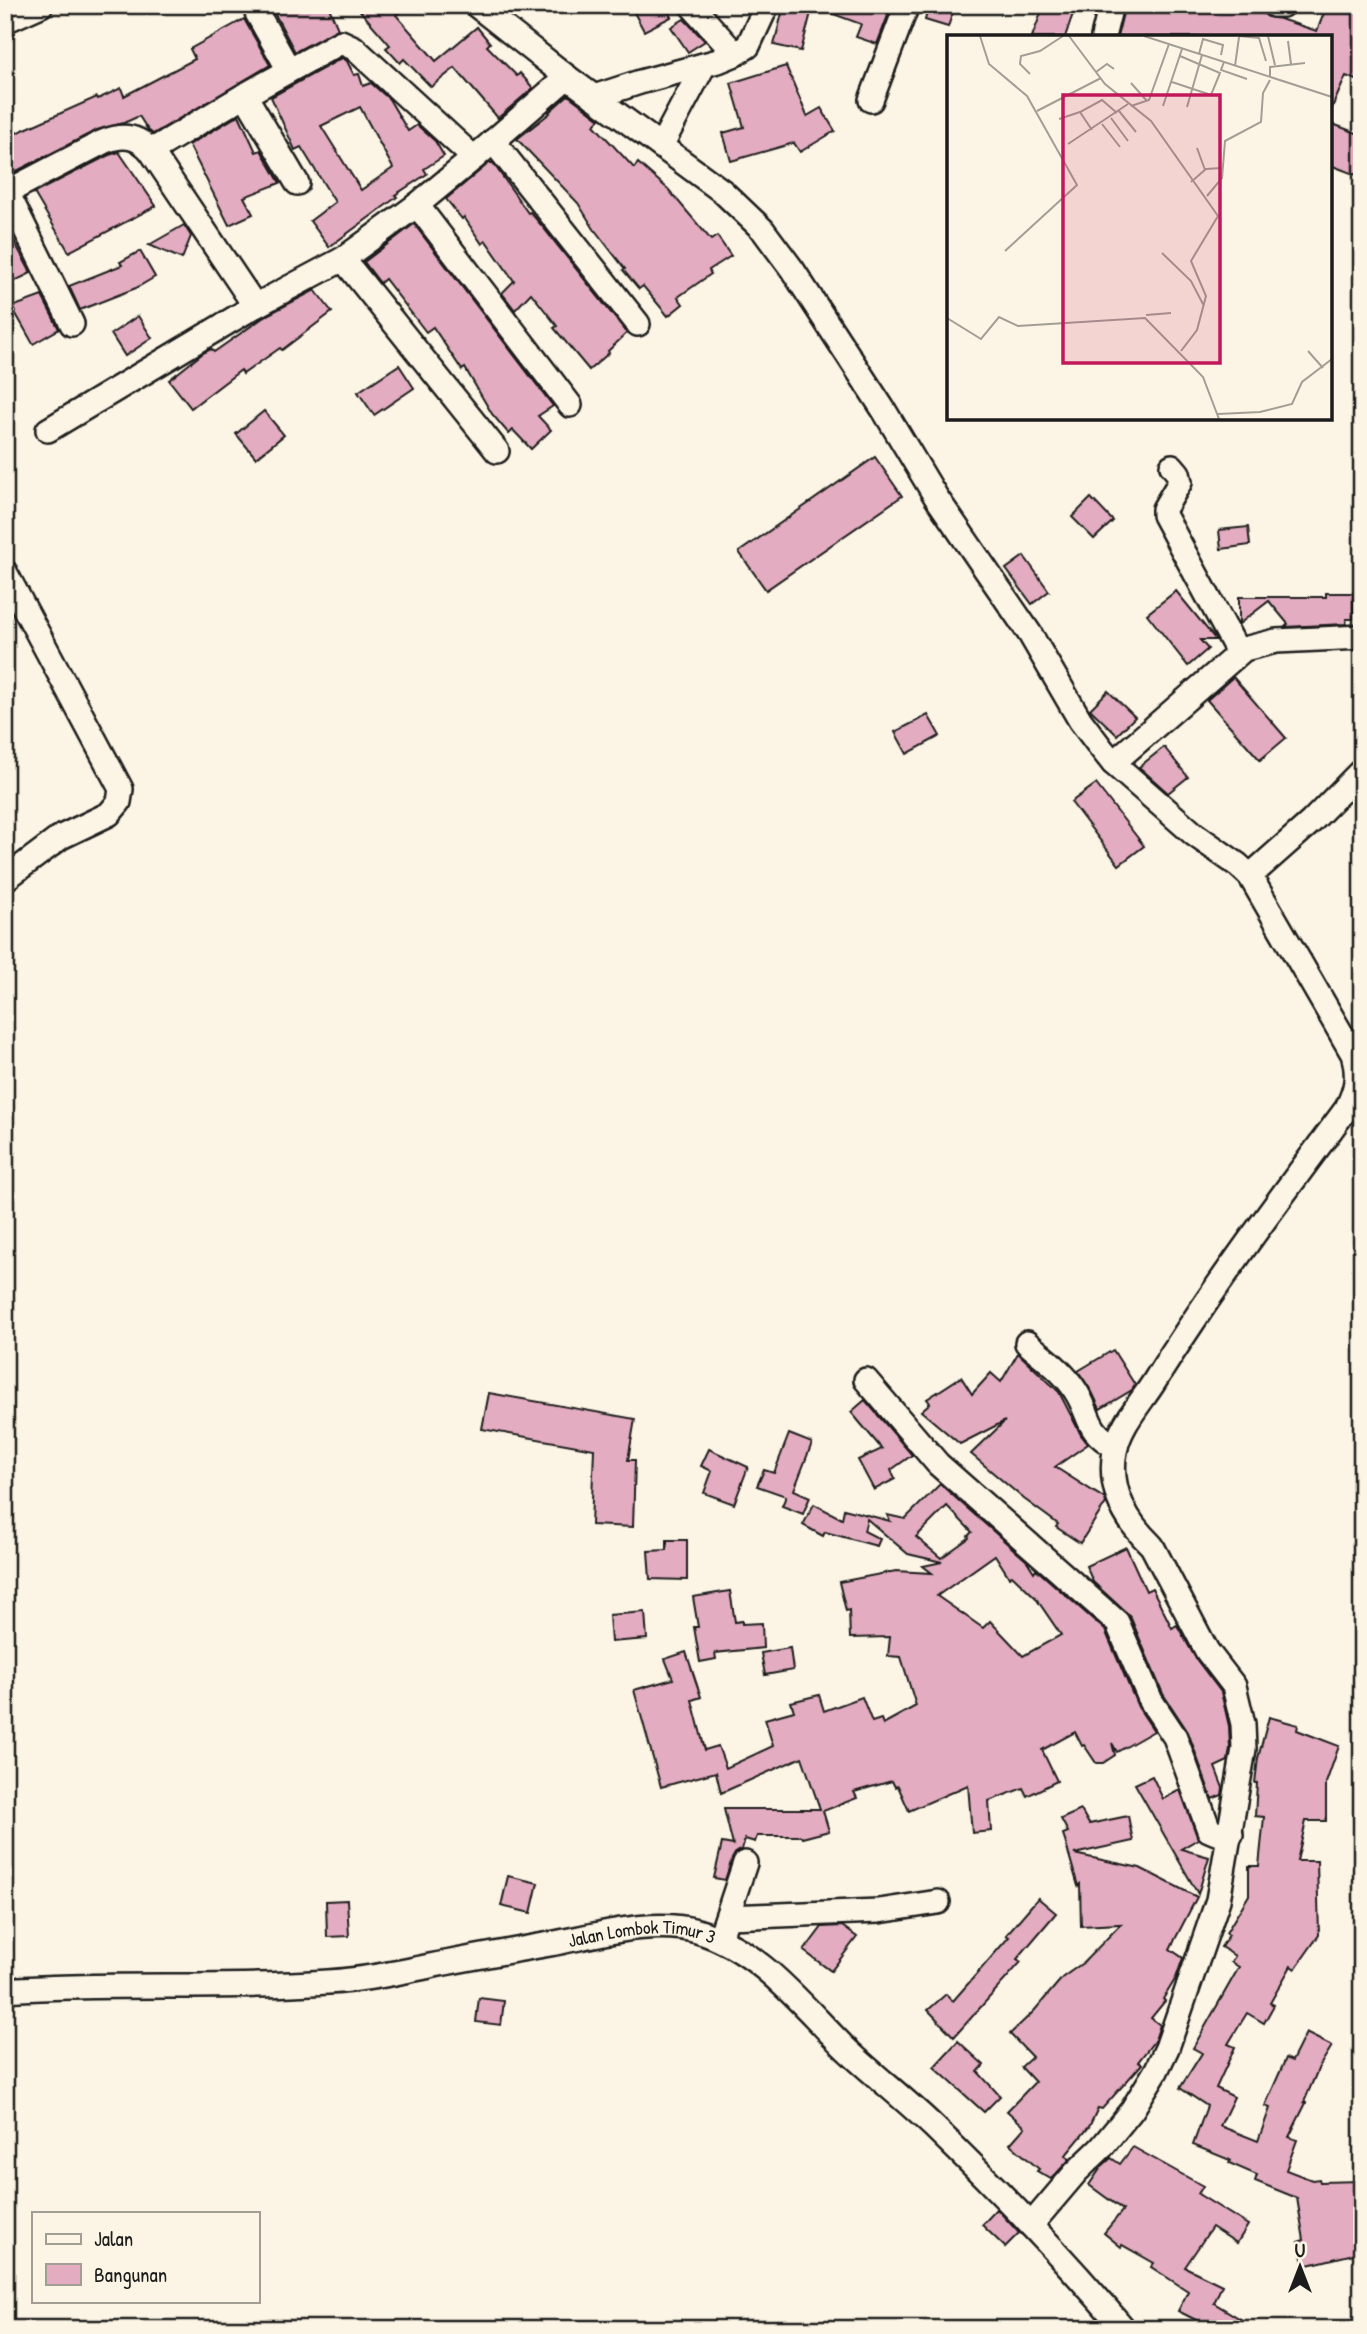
<svg xmlns="http://www.w3.org/2000/svg" width="1367" height="2334" viewBox="0 0 1367 2334" font-family="'Patrick Hand',sans-serif">
	<style>
		.building { fill: #e3acc0; stroke: #1c1c1c; stroke-width: 2; fill-rule: evenodd }
		.lines { fill: none; stroke-linecap: round; stroke-linejoin: round }
		.minor-casing { stroke: #1c1c1c; stroke-width: 28 }
		.minor { stroke: #fcf5e5; stroke-width: 23 }
		.labels { text-anchor: middle; stroke-width: 5; stroke-linejoin: round; paint-order: stroke }
		.street-label { font-size: 19px; fill: #1c1c1c; stroke: #fcf5e5 }
		.inset-road { fill: none; stroke: #a29e95; stroke-width: 2 }
		.view { fill: #c2185b; fill-opacity: 0.15; stroke: #c2185b; stroke-width: 3.5 }
		.inset-edge { fill: none; stroke: #1c1c1c; stroke-width: 3.5 }
	</style>
	<rect width="100%" height="100%" fill="#fcf5e5"/>
	<filter id="ink" filterUnits="userSpaceOnUse"><feTurbulence type="fractalNoise" baseFrequency=".0143" numOctaves="2"/><feDisplacementMap in="SourceGraphic" scale="14" xChannelSelector="R" yChannelSelector="G"/><feConvolveMatrix kernelMatrix="1 2 1 2 8 2 1 2 1" color-interpolation-filters="sRGB"/></filter>
	<g filter="url(#ink)">
		<g class="building">
			<path d="M270 5H328L338 29 295 52Z"/>
			<path d="M355 5H409L396 15 436 61 477 27 490 43 487 46 517 76 520 73 533 88 498 118 455 68 431 87 404 59 400 63 386 48 390 45Z"/>
			<path d="M630 5H665L671 17 644 31Z"/>
			<path d="M784 5H813L801 51 774 45Z"/>
			<path d="M815 5H892L877 44 856 37 861 24 814 7Z"/>
			<path d="M929 5H955L948 27 925 20Z"/>
			<path d="M1044 5H1076L1065 37H1032Z"/>
			<path d="M1125 5H1219L1242 11 1243 7 1263 13 1268 17 1280 19 1317 31 1327 5H1362V82L1346 76 1330 112V37H1117Z"/>
			<path d="M244 19 270 65 153 134 148 130 139 116 124 123 97 130 5 177V138L97 97 98 99 121 88 124 96 195 59 190 49Z"/>
			<path d="M684 19 705 41 688 52 671 27Z"/>
			<path d="M342 58 347 61 354 75 359 74 363 86 371 83 389 99 408 131 417 125 435 141 444 156 424 169 427 174 395 195 397 197 329 247 310 221 335 202 301 147 295 150 271 97ZM360 107 393 168 361 190 321 126Z"/>
			<path d="M786 66 807 116 821 108 835 131 800 152 794 143 731 161 723 133 744 127 731 83Z"/>
			<path d="M568 95 600 119 594 125 634 168 638 163 668 189 711 240 717 236 731 256 709 270 711 274 678 297 683 304 668 316 643 286 639 289 623 270 625 269 594 229 578 203 517 139 550 113 549 112Z"/>
			<path d="M239 115 256 152 261 150 280 183 244 197 253 214 229 225 189 145Z"/>
			<path d="M1330 123 1362 135V177L1330 165Z"/>
			<path d="M119 152 156 206 69 252 34 193 109 155Z"/>
			<path d="M489 163H493L528 213 530 212 542 226 627 333 608 351 609 353 589 370 554 328 557 326 531 293 515 310 502 293 514 281 486 241 482 244 464 217 462 219 446 199Z"/>
			<path d="M5 224 31 273 5 286Z"/>
			<path d="M414 224 553 406 538 416 551 430 531 449 513 430 509 434 492 414 465 368 462 370 433 327 426 332 385 279 380 283 364 262Z"/>
			<path d="M184 225 191 236 182 259 149 245Z"/>
			<path d="M140 251 155 277 136 288 80 310 69 286 122 265 120 262Z"/>
			<path d="M315 290 332 312 282 350 280 348 243 374 241 370 191 408 169 380 203 353 211 349 214 352 267 315Z"/>
			<path d="M42 296 59 329 33 344 12 307Z"/>
			<path d="M138 316 152 338 125 356 111 334Z"/>
			<path d="M399 365 414 388 374 415 358 392Z"/>
			<path d="M264 411 284 435 256 458 236 434Z"/>
			<path d="M875 457 902 496 766 590 739 552Z"/>
			<path d="M1091 498 1113 521 1094 539 1072 517Z"/>
			<path d="M1248 527 1250 545 1221 549 1219 530Z"/>
			<path d="M1024 556 1049 591 1032 604 1006 569Z"/>
			<path d="M1176 591 1216 640H1200L1208 649 1188 666 1147 614Z"/>
			<path d="M1326 593H1353V619H1346V624L1285 627 1288 624 1269 601 1239 624V597H1326Z"/>
			<path d="M1233 677 1286 738 1260 760 1207 700Z"/>
			<path d="M1108 691 1135 717 1117 735 1090 709Z"/>
			<path d="M928 715 940 736 907 754 895 732Z"/>
			<path d="M1164 747 1188 777 1168 793 1139 767Z"/>
			<path d="M1096 784 1144 846 1119 865 1071 802Z"/>
			<path d="M1113 1350 1135 1385 1132 1390 1100 1409 1092 1392 1078 1371Z"/>
			<path d="M1018 1353 1059 1392 1081 1435 1088 1444 1055 1467 1105 1499 1106 1503 1080 1543 1056 1527 1058 1524 1024 1499 971 1454 1005 1421 960 1444 921 1411 930 1403 927 1399 961 1377 972 1394 991 1373 1001 1382Z"/>
			<path d="M489 1393 635 1419 628 1460H635L633 1527 591 1525 594 1449 482 1429Z"/>
			<path d="M865 1400 912 1455 891 1470 895 1479 874 1490 858 1460 882 1449 851 1412Z"/>
			<path d="M789 1434 812 1443 794 1490 810 1497 803 1514 782 1506 786 1496 757 1486 764 1470 774 1473Z"/>
			<path d="M709 1449 748 1467 734 1504 704 1493 712 1471 701 1466Z"/>
			<path d="M940 1484 1027 1561 1034 1572 1036 1569 1105 1630 1138 1707 1154 1731 1117 1752 1112 1743 1115 1755 1103 1763H1096L1084 1745 1082 1746 1075 1732 1042 1750 1057 1781 1027 1796 1023 1788 989 1801 991 1831 972 1833 968 1785 909 1811 898 1786 895 1787 892 1781 854 1792 857 1798 823 1811 829 1831 802 1838 801 1836H757L755 1842 745 1839 742 1849 736 1852 732 1859 725 1880 714 1878 722 1843 733 1845 724 1809H820L802 1757 721 1793 716 1772 661 1787 634 1690 673 1679 665 1659 686 1652 701 1697 692 1700 705 1750 718 1746 726 1768 773 1746 765 1719 794 1711 791 1702 819 1695 824 1711 862 1697 872 1722 881 1719 883 1724 916 1706 901 1657 888 1656 890 1637 850 1638 849 1610 846 1611 839 1582 896 1571 932 1573 923 1566 942 1562 908 1554 867 1519 864 1531 880 1539 877 1546 825 1532 823 1536 803 1525 814 1504 842 1519 844 1509 890 1521 887 1515 905 1519ZM947 1506 972 1532 968 1536 969 1538 941 1558 916 1537ZM995 1555 1009 1577 1012 1575 1035 1597 1061 1635 1023 1656 990 1621 983 1628 937 1596Z"/>
			<path d="M667 1540H687V1580L650 1579 648 1551 667 1550Z"/>
			<path d="M1126 1547 1146 1591 1152 1588 1172 1628 1177 1625 1196 1659 1221 1692 1229 1726 1230 1748 1228 1761 1215 1767 1223 1788 1222 1795 1212 1799 1188 1732 1163 1694 1130 1616 1093 1582 1086 1566Z"/>
			<path d="M730 1591 735 1622 742 1621V1624L762 1623 763 1648 715 1653 716 1659 700 1662 694 1627H698L693 1597Z"/>
			<path d="M645 1612 647 1639 611 1642 609 1615Z"/>
			<path d="M790 1648 793 1670 765 1675 761 1653Z"/>
			<path d="M1269 1717 1298 1725 1297 1730 1339 1746 1326 1783V1821H1306L1297 1861H1317L1319 1935 1295 1969 1291 1966 1270 2003 1274 2005 1264 2023 1247 2013 1228 2044 1235 2047 1216 2088 1234 2097 1220 2126 1258 2141 1270 2108 1265 2106 1286 2058 1292 2061 1306 2033 1332 2046 1319 2067 1304 2102 1306 2103 1289 2137 1297 2140 1286 2170 1312 2180 1319 2179 1320 2182 1362 2181V2252L1304 2266 1298 2242 1304 2240 1297 2198 1255 2181 1257 2175 1229 2163 1230 2160 1193 2145 1207 2106 1180 2088 1202 2053 1193 2048 1239 1967 1231 1962 1235 1956 1221 1947 1229 1935 1226 1933 1249 1895V1866H1259L1264 1817 1255 1816 1257 1783H1255L1258 1758Z"/>
			<path d="M1152 1776 1163 1799 1180 1790 1198 1839 1181 1849 1209 1857 1198 1894 1135 1784Z"/>
			<path d="M1081 1810 1089 1824 1128 1816 1133 1841 1074 1854 1140 1868 1197 1897 1170 1949 1183 1958 1176 1978 1163 1999 1165 2001 1151 2018 1160 2025 1155 2040 1138 2062 1142 2064 1102 2109 1098 2108 1089 2127 1065 2156 1070 2159 1051 2179 1037 2171 1039 2169 1010 2144 1025 2127 1007 2111 1035 2082 1021 2067 1032 2057 1010 2034 1034 2011 1063 1977 1084 1962 1121 1924 1081 1926 1080 1884 1078 1886 1063 1834 1068 1832 1061 1819Z"/>
			<path d="M508 1876 538 1883 531 1913 501 1906Z"/>
			<path d="M1038 1898 1056 1913 1017 1959 1021 1962 954 2037 928 2010 946 1994 953 2001 1009 1937 1006 1935Z"/>
			<path d="M347 1900 349 1936 327 1937 326 1901Z"/>
			<path d="M842 1926 857 1937 831 1971 804 1951 822 1927Z"/>
			<path d="M479 1998 504 2001 501 2025 476 2022Z"/>
			<path d="M958 2041 984 2065 978 2072 1000 2096 984 2112 934 2067Z"/>
			<path d="M1133 2147 1203 2186 1198 2194 1248 2225 1237 2243 1212 2227 1185 2267 1222 2285 1214 2303 1257 2329H1214L1178 2311 1188 2291 1151 2267 1154 2263 1122 2245 1121 2247 1104 2233 1123 2210 1089 2185 1102 2166 1111 2158 1120 2164Z"/>
			<path d="M997 2209 1019 2233 1005 2247 982 2225Z"/>
		</g>
		<g class="lines">
			<defs>
				<g id="minor">
					<path d="M476 5 567 77 722 191 763 230 792 269 885 412 936 497 1030 634 1080 720 1101 748 1113 763 1194 834 1238 865 1250 876 1353 1054C1359 1075 1357 1088 1347 1108 1281 1197 1213 1287 1154 1382 1140 1404 1120 1425 1115 1451 1108 1488 1125 1520 1152 1546L1207 1651 1234 1686 1243 1724 1244 1749 1218 1900 1167 2048 1156 2071 1132 2110 1101 2148 1076 2172 1031 2225"/>
					<path d="M691 5 735 54"/>
					<path d="M1274 5H1282"/>
					<path d="M257 13 289 70"/>
					<path d="M5 21 41 5"/>
					<path d="M1103 37 1111 5"/>
					<path d="M245 95 297 183"/>
					<path d="M594 97 640 82 718 61 735 54 748 46 767 5"/>
					<path d="M871 100 907 5"/>
					<path d="M493 141 638 324"/>
					<path d="M661 146 704 65"/>
					<path d="M7 192 72 324"/>
					<path d="M5 193 103 142C122 134 137 135 151 151"/>
					<path d="M417 205 570 405"/>
					<path d="M343 259 497 451"/>
					<path d="M255 306 151 151 245 95 341 42 354 48 474 158"/>
					<path d="M48 430 255 306 343 259 417 205 474 158 567 77"/>
					<path d="M1172 466 1178 473 1180 482 1164 509V515L1238 652"/>
					<path d="M5 572 121 789 119 802 109 814 61 837 5 879"/>
					<path d="M1113 763 1244 649 1276 641 1362 637"/>
					<path d="M1250 876 1311 822 1362 770"/>
					<path d="M1027 1343C1043 1357 1063 1371 1075 1390 1092 1416 1084 1430 1116 1447"/>
					<path d="M866 1380 938 1464 1117 1622 1151 1701 1175 1737 1209 1830 1216 1833 1231 1834"/>
					<path d="M728 1917 879 1911 938 1902"/>
					<path d="M723 1929 745 1863"/>
					<path id="s1" d="M5 1990C113 1982 220 1990 328 1982 362 1980 396 1973 430 1966 470 1958 510 1951 550 1944 594 1936 653 1918 697 1931 761 1950 801 2005 847 2050 875 2076 906 2100 934 2127 1000 2191 1064 2258 1124 2329"/>
				</g>
			</defs>
			<use href="#minor" class="minor-casing"/>
			<use href="#minor" class="minor"/>
		</g>
	</g>
	<g class="labels">
		<g class="street-label">
			<text dy="7" stroke="none"><textPath href="#s1" startOffset="642">Jalan Lombok Timur 3</textPath></text>
		</g>
	</g>
	<g transform="translate(947 35)">
		<rect width="385" height="385" fill="#fcf5e5"/>
		<path class="inset-road" d="M33 1 42 29 80 61 130 150 58 216M122 1 158 49 204 86 271 181 244 226 259 261 250 295 234 316M197 1 385 62M292 1 312 3 319 26M321 1 328 30M341 6 344 29M252 19 256 4 276 10 274 20M277 27 274 35 300 44M288 31 292 2M149 37 160 29 167 34M83 39 73 29 74 21 93 16 116 1M323 42V32L358 28M225 47 264 60 273 38 233 21M184 48 200 66M184 71 202 65 222 9M216 71 235 14M240 72 255 20M90 76 154 43M172 76 189 97M164 83 181 106M112 84 133 77M155 89 173 112M145 95 133 77 155 65 170 78M121 109 181 69M250 113 258 135M244 147 259 134 275 133M260 161 275 143 278 106 314 87 316 58 323 45M215 218 244 246 257 271M199 280 224 278M0 283 34 304 52 282 71 291 198 283 256 342 272 384M361 316 376 333M271 379 313 377 345 369 355 347 385 324"/>
		<path class="view" d="M116 60H273V328H116Z"/>
		<rect width="385" height="385" class="inset-edge"/>
	</g>
	<rect width="1367" height="2334" fill="none" stroke="#fcf5e5" stroke-width="28"/>
	<rect x="14" y="14" width="1339" height="2306" fill="none" stroke="#1c1c1c" stroke-width="2.5" filter="url(#ink)"/>
	<rect x="32" y="2212" width="228" height="91" fill="#fcf5e5" stroke="#a29e95" stroke-width="2"/>
	<rect x="46" y="2234" width="35" height="10" fill="#fcf5e5" stroke="#a29e95" stroke-width="2"/>
	<text x="94" y="2246" font-size="21" fill="#1c1c1c">Jalan</text>
	<rect x="46" y="2264" width="35" height="21" fill="#e3acc0" stroke="#a29e95" stroke-width="2"/>
	<text x="94" y="2282" font-size="21" fill="#1c1c1c">Bangunan</text>
	<g transform="translate(1300 2267)" stroke="#fcf5e5" stroke-width="5" paint-order="stroke">
	<path d="M0-5L12 26L0 18L-12 26Z" fill="#1c1c1c"/>
	<text y="-10" font-size="19" font-weight="bold" text-anchor="middle" fill="#1c1c1c">U</text>
	</g>
</svg>
